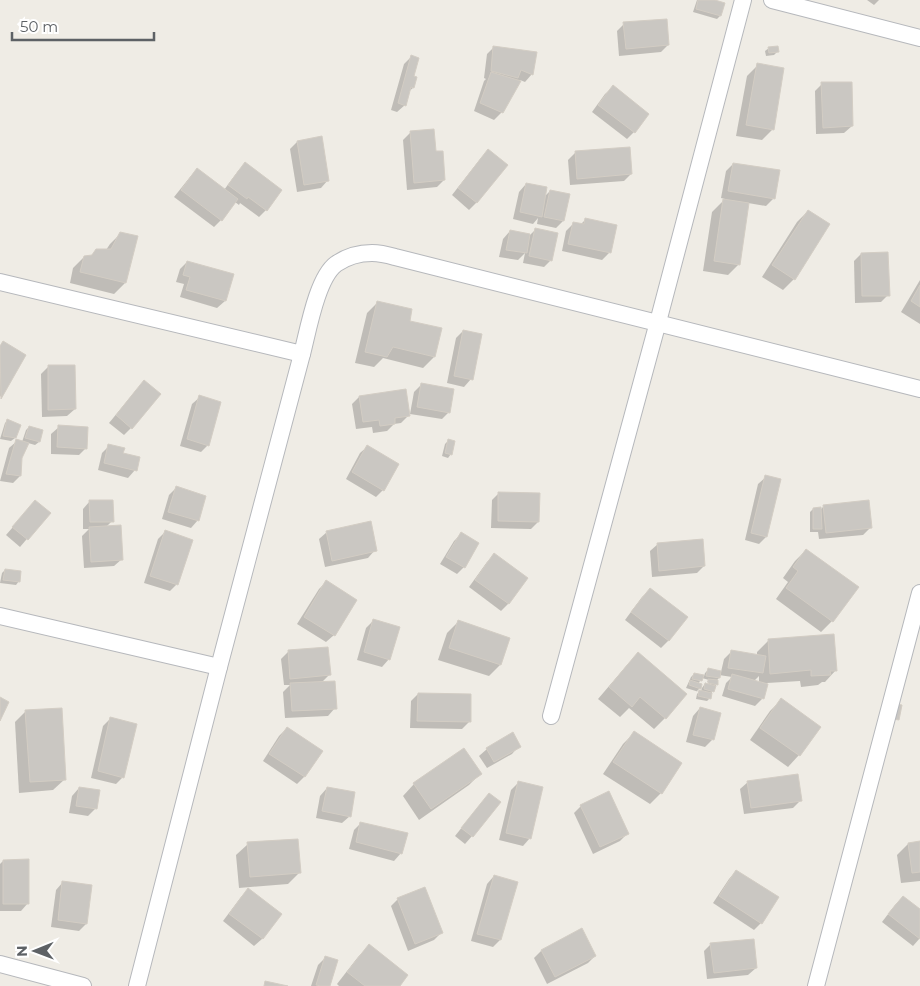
<svg xmlns="http://www.w3.org/2000/svg" width="920" height="986" viewBox="0 0 920 986" font-family="Montserrat,sans-serif">
	<style>
		.shadow { fill: #0003; fill-rule: evenodd }
		.building { fill: #cac7c2; stroke: #d3cdc4 }
		.lines { fill: none; stroke-linecap: round; stroke-linejoin: round }
		.minor-casing { stroke: #b6b8bc; stroke-width: 18 }
		.minor { stroke: #fff; stroke-width: 16 }
	</style>
	<rect width="100%" height="100%" fill="#efece5"/>
	<g class="shadow">
		<path d="M697 0H710L720 16 717 19 693 12Z"/>
		<path d="M867 0H879L874 5Z"/>
		<path d="M624 24 668 45 661 52 619 56 617 31Z"/>
		<path d="M494 47 532 74 525 82 520 80 502 112 494 120 474 111 484 81 486 79 484 78 487 54Z"/>
		<path d="M769 48 778 51 774 55 766 56 765 51Z"/>
		<path d="M411 57 413 77 416 78 413 88 408 92 405 105 397 112 391 110 404 64Z"/>
		<path d="M758 65 773 129 762 140 736 136 747 76Z"/>
		<path d="M822 84 852 126 844 133 816 134 815 91Z"/>
		<path d="M613 87 634 132 627 139 592 112 605 94Z"/>
		<path d="M411 132 435 153 444 180 437 187 407 190 403 140Z"/>
		<path d="M297 142 328 180 321 188 297 192 290 149Z"/>
		<path d="M488 151 506 165 476 203 469 210 452 195 481 158Z"/>
		<path d="M576 152 631 174 624 181 570 185 568 160Z"/>
		<path d="M245 164 266 210 259 217 240 203 239 205 235 202 221 220 214 227 174 197 190 177 197 169 224 190 238 171Z"/>
		<path d="M733 164 774 198 766 206 748 203 739 264 728 275 703 271 712 212 725 199 721 198 726 171Z"/>
		<path d="M526 184 544 197 550 191 563 221 556 228 537 224 538 218 533 224 513 219 519 192Z"/>
		<path d="M808 211 794 279 783 290 762 277 797 222Z"/>
		<path d="M586 219 610 252 602 260 562 251 566 231 574 223 580 225Z"/>
		<path d="M535 230 551 260 544 267 523 263 525 253 518 260 499 257 503 239 510 231 530 235Z"/>
		<path d="M121 233 125 283 114 294 70 283 73 268 84 257H90L96 250H106L110 244Z"/>
		<path d="M861 254 888 295 881 302 855 303 854 261Z"/>
		<path d="M187 262 232 275 225 301 217 308 180 297 184 284 176 282 180 269Z"/>
		<path d="M920 280V324L901 312Z"/>
		<path d="M378 302 408 322 434 357 423 368 383 358 374 367 355 363 367 313Z"/>
		<path d="M463 331 471 379 464 387 447 383 456 338Z"/>
		<path d="M3 343 25 356 0 397V346Z"/>
		<path d="M48 367 75 409 67 416 42 417 41 374Z"/>
		<path d="M421 385 449 412 442 419 410 414 414 392Z"/>
		<path d="M137 389 131 428 124 435 109 423Z"/>
		<path d="M200 397 208 445 201 452 180 446 192 404Z"/>
		<path d="M359 397 409 415 401 423 394 424 387 431 373 433 372 427 356 429 352 404Z"/>
		<path d="M8 420 15 438 11 441 0 439 5 423Z"/>
		<path d="M29 427 42 431 39 442 35 445 28 443 21 458 20 476 13 483 0 481 9 448 17 441 22 442 26 430Z"/>
		<path d="M59 427 86 448 79 455 51 454V434Z"/>
		<path d="M448 441 451 454 448 458 442 456 445 444Z"/>
		<path d="M109 446 122 454 135 470 128 478 98 470 102 453Z"/>
		<path d="M368 446 383 490 376 497 346 479 360 453Z"/>
		<path d="M766 477V537L759 544 745 540 758 484Z"/>
		<path d="M176 488 198 520 191 528 162 519 169 495Z"/>
		<path d="M499 493 538 522 531 529 491 528 492 500Z"/>
		<path d="M90 501 112 521 106 527 122 559 114 566 84 568 82 536 89 529H83V509Z"/>
		<path d="M35 502 49 513 20 547 6 535Z"/>
		<path d="M824 506 870 528 863 535 819 539 818 532H810V512L813 509H821Z"/>
		<path d="M165 532 177 584 170 591 144 583 158 539Z"/>
		<path d="M327 532 375 550 368 558 325 567 319 539Z"/>
		<path d="M461 534 464 567 457 574 440 564 454 541Z"/>
		<path d="M658 544 704 566 697 573 652 577 650 551Z"/>
		<path d="M806 550 857 587 832 621 821 632 776 599 788 582 783 578 795 561Z"/>
		<path d="M495 555 526 578 508 604 501 611 469 587 487 562Z"/>
		<path d="M5 570 19 581 16 585 0 583 2 573Z"/>
		<path d="M326 582 334 635 326 642 297 624 319 589Z"/>
		<path d="M650 590 686 617 668 641 661 648 625 620 642 597Z"/>
		<path d="M374 620 389 659 382 667 357 660 366 628Z"/>
		<path d="M458 622 508 638 500 665 489 676 438 660 447 633Z"/>
		<path d="M768 641 836 670 825 682H822L818 685 801 687 800 681 767 683 763 698 755 706 722 696 726 683 732 677 719 675V678L716 681 717 684 711 694 710 698 707 701 696 699 697 694 699 692 686 688 691 677 694 674 704 676 705 673 708 670 721 672 724 659 731 652 757 656V652ZM759 676V683L754 681ZM702 678 709 680 707 682H709L708 690 705 689 706 682 702 688 701 691 698 692 697 691 700 688 698 684Z"/>
		<path d="M289 651 330 674 321 683 335 708 328 716 285 718 283 692 290 685H284L281 659Z"/>
		<path d="M638 654 686 694 665 718 654 729 629 708 620 717 598 699 627 665Z"/>
		<path d="M418 694 469 722 462 729 410 728 411 701Z"/>
		<path d="M781 700 819 727 799 755 788 767 750 740 770 711Z"/>
		<path d="M700 708 720 714 712 740 705 747 686 742 693 716Z"/>
		<path d="M26 711 65 779 53 790 19 793 15 722Z"/>
		<path d="M110 719 123 777 116 784 91 778 103 726Z"/>
		<path d="M287 728 321 751 304 777 297 784 263 761 279 736Z"/>
		<path d="M634 733 661 793 650 804 603 774 623 744Z"/>
		<path d="M519 746 512 754 487 768 479 756 487 749Z"/>
		<path d="M480 774 469 785 419 820 403 796 414 784Z"/>
		<path d="M748 782 800 801 793 808 744 814 740 789Z"/>
		<path d="M518 783 530 838 523 846 499 840 511 790Z"/>
		<path d="M79 788 96 808 88 816 69 813 72 796Z"/>
		<path d="M327 788 350 816 342 823 316 818 320 796Z"/>
		<path d="M482 802 499 803 472 836 465 844 455 836Z"/>
		<path d="M581 806 628 833 620 841 593 854 574 813Z"/>
		<path d="M361 823 401 853 394 861 349 849 354 830Z"/>
		<path d="M920 842V881L901 883 897 855 908 844Z"/>
		<path d="M248 844 299 873 288 884 239 888 236 855Z"/>
		<path d="M3 861 28 903 21 911H0V864Z"/>
		<path d="M736 871 761 923 754 930 713 903 729 879Z"/>
		<path d="M494 876 500 940 493 947 471 941 487 884Z"/>
		<path d="M63 882 86 924 79 931 51 927 56 890Z"/>
		<path d="M248 890 280 914 262 939 254 946 223 921 241 897Z"/>
		<path d="M903 897 920 910V938L913 946 882 922 895 905Z"/>
		<path d="M398 899 441 933 434 940 408 951 391 906Z"/>
		<path d="M711 944 756 968 748 975 707 979 704 951Z"/>
		<path d="M369 946 398 986H339L337 984 358 957Z"/>
		<path d="M541 951 595 956 588 963 547 984 534 958Z"/>
		<path d="M325 958 329 986H311L318 965Z"/>
	</g>
	<g class="building">
		<path d="M698 0H715L725 3 721 16 696 9Z"/>
		<path d="M667 19 669 45 626 49 623 22Z"/>
		<path d="M493 46 537 52 533 75 521 70 518 78 491 71Z"/>
		<path d="M778 46 779 52 769 53 768 47Z"/>
		<path d="M411 55 419 58 414 76 417 77 414 88 411 87 406 106 398 103Z"/>
		<path d="M757 63 784 68 774 130 746 125Z"/>
		<path d="M491 72 521 81 503 113 480 103Z"/>
		<path d="M821 82H852L853 126 823 128Z"/>
		<path d="M613 85 649 114 635 133 598 105Z"/>
		<path d="M434 129 436 151H443L445 180 414 183 410 131Z"/>
		<path d="M322 136 329 181 304 185 297 141Z"/>
		<path d="M630 147 632 174 577 179 575 151Z"/>
		<path d="M488 149 508 165 477 203 458 188Z"/>
		<path d="M245 162 282 190 267 211 248 197 247 199 228 185Z"/>
		<path d="M733 163 780 170 775 199 728 191Z"/>
		<path d="M197 168 238 199 222 221 181 190Z"/>
		<path d="M526 183 547 187 542 217 520 212Z"/>
		<path d="M550 190 570 194 564 221 544 217Z"/>
		<path d="M723 199 749 203 740 265 714 261Z"/>
		<path d="M808 210 830 224 795 280 772 265Z"/>
		<path d="M585 218 617 225 611 253 568 244 573 222 584 224Z"/>
		<path d="M535 228 558 233 552 261 529 256Z"/>
		<path d="M510 230 530 234 527 253 506 250Z"/>
		<path d="M120 232 138 236 126 283 80 272 84 256 92 255 96 249H111Z"/>
		<path d="M888 252 890 296H862L861 253Z"/>
		<path d="M187 261 234 274 226 301 186 290 190 277 183 275Z"/>
		<path d="M920 285V307L911 301Z"/>
		<path d="M377 301 412 309 410 321 442 328 435 357 393 347 387 357 365 352Z"/>
		<path d="M463 330 482 334 473 380 454 376Z"/>
		<path d="M3 341 26 355 1 399 0 346Z"/>
		<path d="M48 365H75L76 409 48 410Z"/>
		<path d="M144 380 161 394 132 429 116 415Z"/>
		<path d="M421 383 454 389 450 413 417 407Z"/>
		<path d="M406 389 410 416 395 418V424L380 426 379 420 363 422 359 396Z"/>
		<path d="M199 395 221 402 209 446 187 439Z"/>
		<path d="M7 419 21 425 16 438 3 436Z"/>
		<path d="M58 425 88 427 87 449 57 447Z"/>
		<path d="M29 426 43 430 40 442 25 438Z"/>
		<path d="M16 439 29 443 22 458 21 476 6 474Z"/>
		<path d="M448 439 455 441 452 455 445 453Z"/>
		<path d="M108 444 125 448 123 453 140 457 137 471 104 463Z"/>
		<path d="M367 445 399 464 384 491 352 472Z"/>
		<path d="M765 475 781 479 767 537 751 533Z"/>
		<path d="M176 486 206 496 199 521 168 512Z"/>
		<path d="M498 492 540 493 539 522 498 521Z"/>
		<path d="M35 500 51 513 28 540 12 527Z"/>
		<path d="M89 500H113L114 522H90Z"/>
		<path d="M869 500 872 528 826 533 823 505Z"/>
		<path d="M821 507 822 529H813V508Z"/>
		<path d="M371 521 377 551 332 561 326 531Z"/>
		<path d="M121 525 123 560 91 562 89 527Z"/>
		<path d="M165 530 193 540 178 585 150 576Z"/>
		<path d="M461 532 479 543 465 568 446 557Z"/>
		<path d="M703 539 705 566 659 571 657 543Z"/>
		<path d="M806 549 859 587 833 622 786 588 798 571 793 567Z"/>
		<path d="M494 553 528 578 509 604 475 580Z"/>
		<path d="M5 569 21 571 20 582 3 580Z"/>
		<path d="M326 580 357 600 335 636 304 617Z"/>
		<path d="M650 588 688 617 669 641 631 612Z"/>
		<path d="M373 619 400 627 390 660 364 652Z"/>
		<path d="M458 620 510 638 501 665 449 648Z"/>
		<path d="M834 634 837 671H830L831 675 811 676V670L770 674 768 639Z"/>
		<path d="M328 647 331 675 290 679 288 650Z"/>
		<path d="M731 650 766 656 763 673 728 668Z"/>
		<path d="M638 652 687 694 666 719 640 697 632 707 609 687Z"/>
		<path d="M708 668 721 671 720 678 706 676Z"/>
		<path d="M694 673 704 675 702 681 692 679Z"/>
		<path d="M732 674 768 684 764 699 728 689Z"/>
		<path d="M708 679 718 680V685L708 683Z"/>
		<path d="M690 680 702 684 701 689 689 685Z"/>
		<path d="M335 681 337 709 292 711 290 683Z"/>
		<path d="M705 683 716 686 714 692 704 689Z"/>
		<path d="M699 690 712 693 711 699 698 696Z"/>
		<path d="M418 693 471 694V722L417 721Z"/>
		<path d="M0 697 9 702 0 721Z"/>
		<path d="M781 698 821 727 800 756 760 728Z"/>
		<path d="M889 703 902 705 899 720 887 718Z"/>
		<path d="M700 707 721 713 714 740 693 735Z"/>
		<path d="M62 708 66 780 30 782 25 710Z"/>
		<path d="M110 717 137 724 124 778 98 771Z"/>
		<path d="M287 727 323 751 305 777 269 754Z"/>
		<path d="M634 731 682 763 662 794 613 762Z"/>
		<path d="M513 732 521 747 494 762 486 748Z"/>
		<path d="M464 748 482 774 431 809 413 783Z"/>
		<path d="M798 774 802 801 751 808 747 781Z"/>
		<path d="M518 781 543 787 531 839 506 833Z"/>
		<path d="M79 787 100 790 97 809 76 806Z"/>
		<path d="M327 787 355 792 351 817 322 811Z"/>
		<path d="M609 791 629 834 600 847 580 805Z"/>
		<path d="M489 793 501 802 473 837 461 828Z"/>
		<path d="M360 822 408 833 402 854 356 842Z"/>
		<path d="M298 839 301 873 250 877 247 842Z"/>
		<path d="M920 841V872L912 873 908 843Z"/>
		<path d="M29 859V904H3V860Z"/>
		<path d="M736 870 779 897 762 924 719 896Z"/>
		<path d="M494 875 518 882 501 940 477 934Z"/>
		<path d="M62 881 92 885 87 924 58 920Z"/>
		<path d="M425 887 443 933 415 944 397 898Z"/>
		<path d="M248 888 282 914 263 939 229 914Z"/>
		<path d="M903 896 920 909V939L888 914Z"/>
		<path d="M582 928 596 956 555 977 541 950Z"/>
		<path d="M754 939 757 968 714 973 710 943Z"/>
		<path d="M369 944 408 975 400 986H365L347 972Z"/>
		<path d="M325 956 338 960 330 986H321L316 985Z"/>
		<path d="M265 981 288 986H264Z"/>
	</g>
	<g class="lines">
		<defs>
			<g id="minor">
				<path d="M772 0 920 38"/>
				<path d="M0 282 302 354"/>
				<path d="M0 616 219 667"/>
				<path d="M551 716 658 322 743 0"/>
				<path d="M0 964 83 986"/>
				<path d="M137 986 219 667 302 354C308 331 317 278 336 264 346 257 359 253 372 253 379 253 388 255 395 257L920 389"/>
				<path d="M816 986 920 593"/>
			</g>
		</defs>
		<use href="#minor" class="minor-casing"/>
		<use href="#minor" class="minor"/>
	</g>
	<g transform="translate(35 951) rotate(269)" stroke="#ffffff" stroke-width="4" paint-order="stroke">
	<path d="M0-4L9 19L0 12L-9 19Z" fill="#5d6165"/>
	<text y="-8" font-size="14" font-weight="bold" text-anchor="middle" fill="#5d6165">N</text>
	</g>
	<path d="M12 32v8h142v-8" fill="none" stroke="#5d6165" stroke-width="2.5"/>
	<text x="20" y="32" font-size="15" fill="#5d6165" stroke="#ffffff" stroke-width="4" paint-order="stroke">50 m</text>
</svg>
